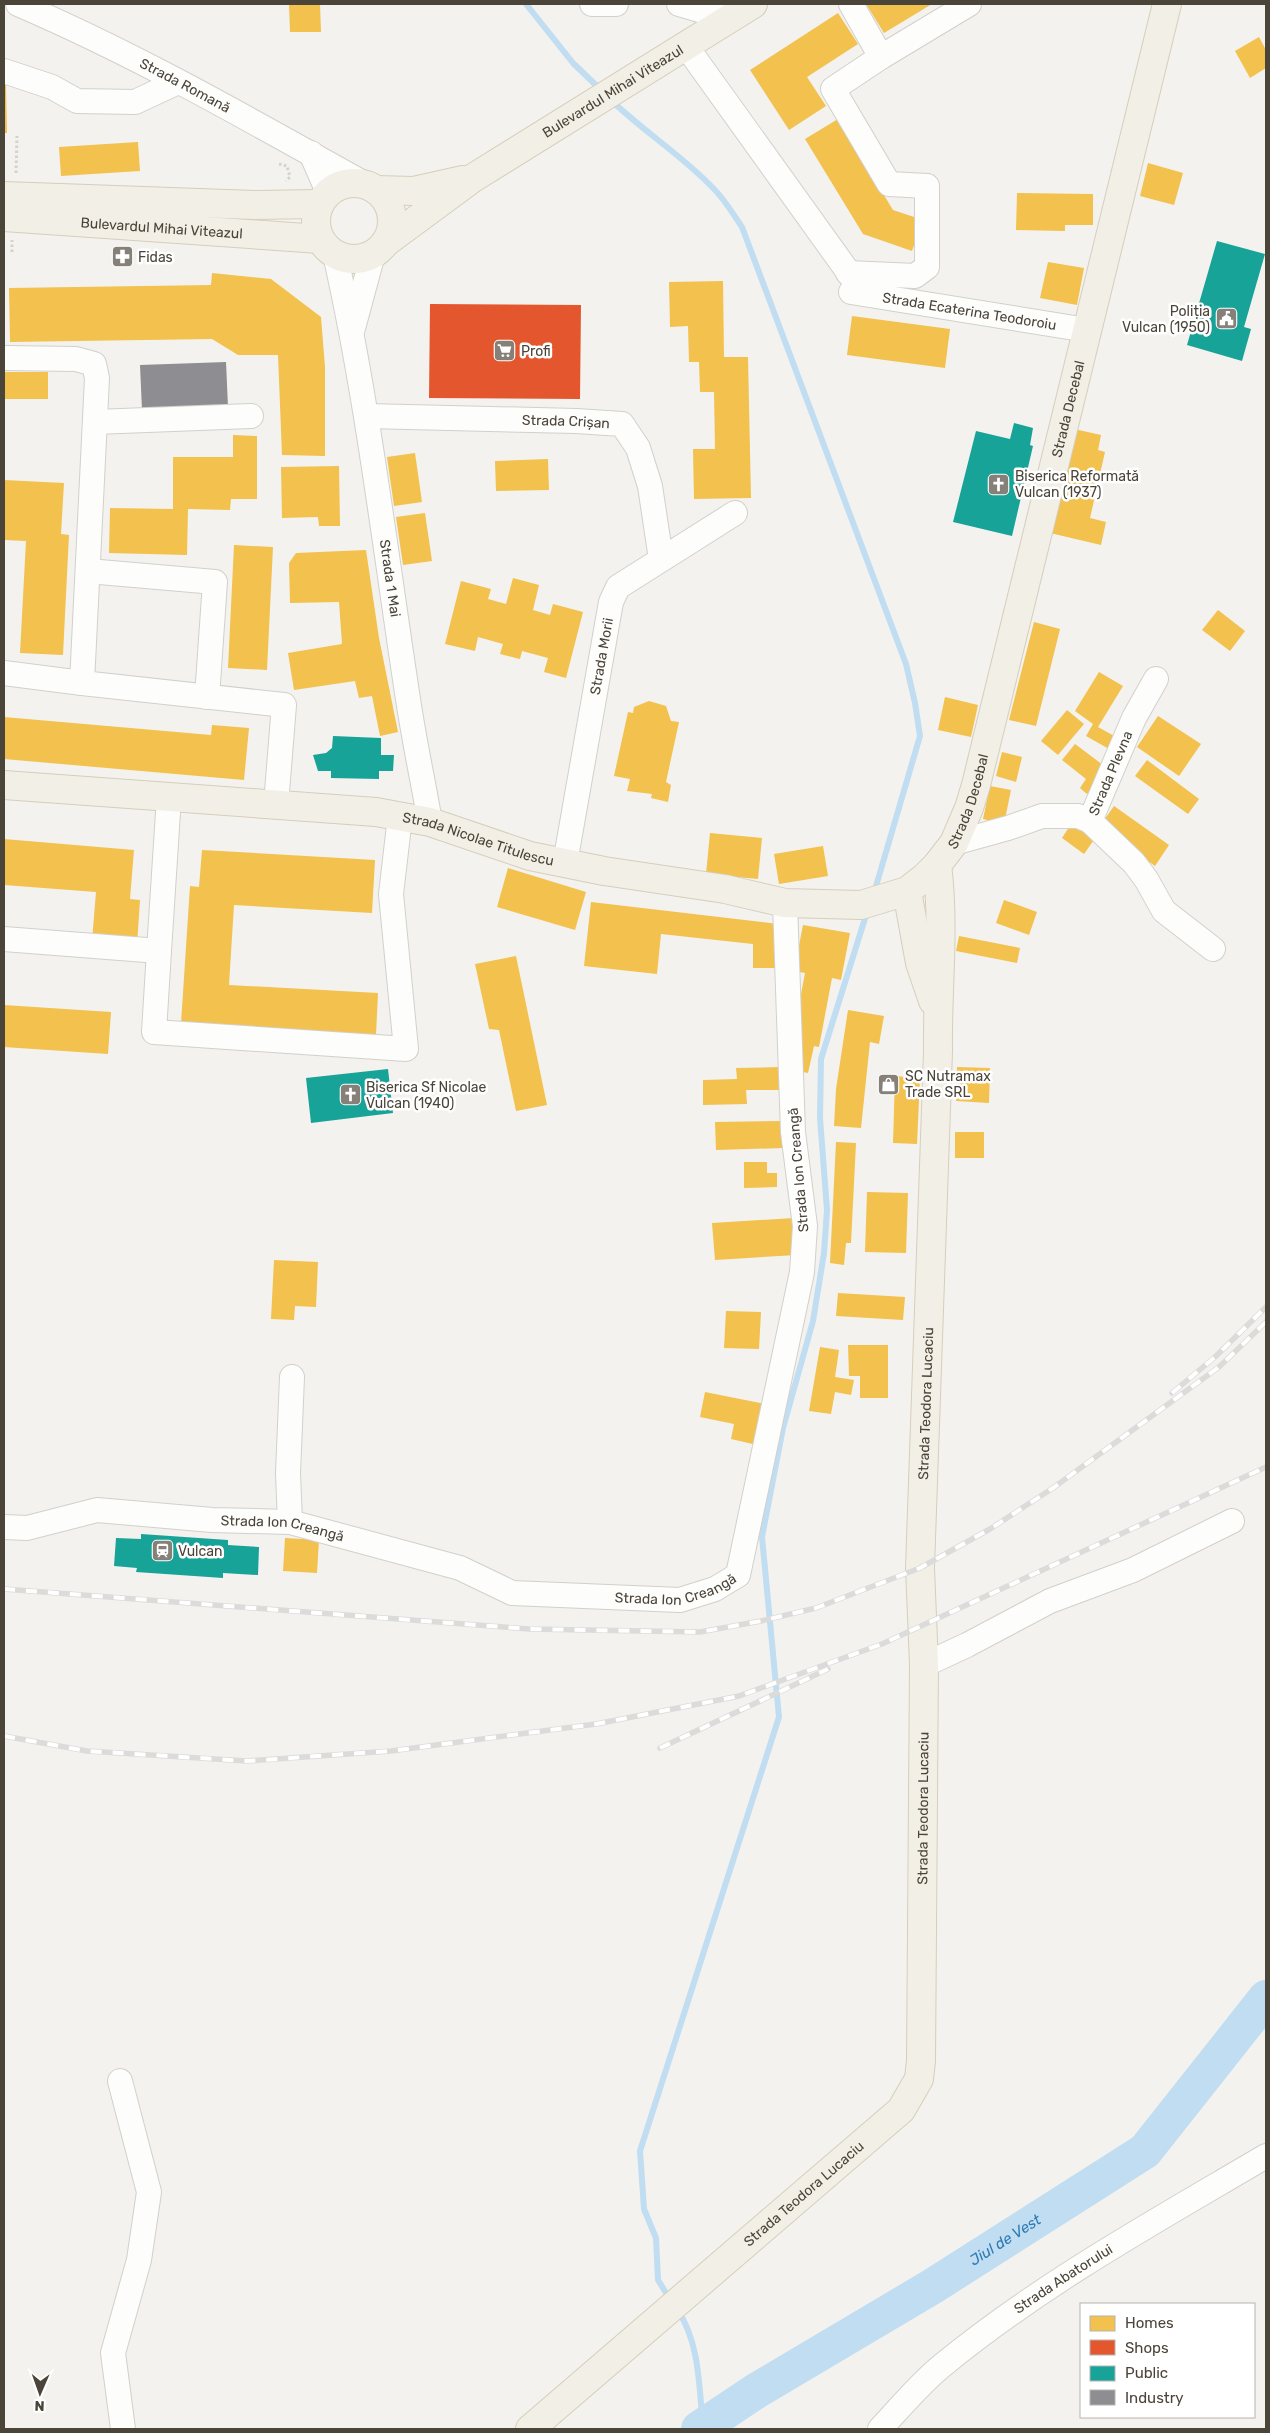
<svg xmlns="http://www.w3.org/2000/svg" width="1270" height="2433" viewBox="0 0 1270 2433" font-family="Rubik,sans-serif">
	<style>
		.homes { fill: #f2c14e }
		.shops { fill: #e4572e }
		.public { fill: #17a398 }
		.industry { fill: #8d8d92 }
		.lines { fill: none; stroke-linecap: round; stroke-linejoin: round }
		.stream { stroke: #c0ddf1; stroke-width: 6 }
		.river { stroke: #c0ddf1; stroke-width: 36 }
		.minor-casing { stroke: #d2d0cb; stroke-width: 26 }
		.major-casing { stroke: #d6cebb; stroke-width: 30 }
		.path { stroke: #d3d2cc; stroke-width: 3; stroke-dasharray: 2.5 2.5; stroke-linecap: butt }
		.minor { stroke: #fdfdfc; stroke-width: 24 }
		.major { stroke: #f2efe6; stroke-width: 28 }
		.rail-casing { stroke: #dbdbda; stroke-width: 5.5 }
		.rail { stroke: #fff; stroke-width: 4; stroke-dasharray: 11; stroke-linecap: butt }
		.labels { text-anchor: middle; stroke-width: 5; stroke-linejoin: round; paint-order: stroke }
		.street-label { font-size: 14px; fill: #4b4439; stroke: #fff }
		.poi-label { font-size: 14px; fill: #4b4439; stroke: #fff; text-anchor: start }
		.water-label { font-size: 15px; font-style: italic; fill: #2e7ab2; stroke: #fff }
	</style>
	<rect width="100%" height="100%" fill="#f4f2ee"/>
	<g class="homes">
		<path d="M289 4H320L321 32H290Z"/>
		<path d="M866 4H932L884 33Z"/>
		<path d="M838 13 858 44 807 77 826 106 789 130 750 70Z"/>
		<path d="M1259 37 1266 50V68L1250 78 1235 51Z"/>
		<path d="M4 85H6L7 133H4Z"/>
		<path d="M838 119 893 210 923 220 912 251 863 234 805 139Z"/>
		<path d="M138 142 140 171 61 176 59 147Z"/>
		<path d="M1148 163 1183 173 1174 205 1140 196Z"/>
		<path d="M1017 193 1093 194V225H1065V231L1016 230Z"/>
		<path d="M1048 262 1084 268 1077 305 1040 298Z"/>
		<path d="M212 273 271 279 321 317 325 367V456L282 455 278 355H238L212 339 10 342 9 288 211 285Z"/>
		<path d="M723 281 724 357H748L751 498 694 499 693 449H715L714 392H700L699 362H689L688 326 670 327 669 282Z"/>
		<path d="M852 316 950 329 945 368 847 355Z"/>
		<rect x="4" y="372" width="44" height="27"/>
		<path d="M1074 429 1101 435 1098 450 1105 452 1090 518 1106 522 1101 545 1050 533Z"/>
		<path d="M233 435 257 436V499H231L230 510 188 509 187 555 109 553 110 508 173 509V457H233Z"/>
		<path d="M415 453 422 502 394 506 387 457Z"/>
		<path d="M548 459 549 490 496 491 495 461Z"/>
		<path d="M339 466 340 526H319L318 517 282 518 281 467Z"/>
		<path d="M4 480 64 483 61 534 69 535 63 655 20 653 26 541 4 540Z"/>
		<path d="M425 513 432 561 403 565 396 517Z"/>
		<path d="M234 545 273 547 267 670 228 668Z"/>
		<path d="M366 550 379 638 398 732 380 736 372 696 359 698 355 681 294 690 288 653 342 644 339 602 290 603 289 563 296 553Z"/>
		<path d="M513 578 539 585 533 610 550 615 553 604 583 612 566 678 544 672 548 658 522 651 520 659 500 654 503 644 478 637 475 651 445 644 461 581 491 589 488 599 506 604Z"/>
		<path d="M1218 610 1245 631 1230 651 1202 630Z"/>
		<path d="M1034 622 1060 629 1036 726 1009 720Z"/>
		<path d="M1099 672 1123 686 1098 727 1116 737 1109 749 1086 736 1093 724 1075 711Z"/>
		<path d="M945 697 978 705 971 737 938 730Z"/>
		<path d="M649 701 666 706 671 721 679 722 666 782 671 785 668 802 651 798 652 794 627 791 630 779 614 776 628 712 633 713 634 707Z"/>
		<path d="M1067 710 1084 724 1058 755 1041 741Z"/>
		<path d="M1158 716 1201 744 1179 776 1137 747Z"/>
		<path d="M4 717 211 735 212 725 249 728 244 780 4 759Z"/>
		<path d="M1075 744 1107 768 1087 794 1080 788 1086 779 1062 760Z"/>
		<path d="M1002 752 1022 757 1016 782 996 776Z"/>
		<path d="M1147 760 1199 799 1188 814 1135 776Z"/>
		<path d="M990 786 1011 790 1004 824 983 819Z"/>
		<path d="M1114 806 1169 845 1155 866 1100 826Z"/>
		<path d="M1073 821 1096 837 1084 854 1062 838Z"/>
		<path d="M710 833 762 838 758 879 706 874Z"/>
		<path d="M4 839 134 850 130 899 140 900 137 945 92 941 96 892 4 885Z"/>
		<path d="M823 846 828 876 779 884 774 854Z"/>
		<path d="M202 850 375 860 372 913 234 905 229 985 378 993 376 1035 181 1023 190 886 199 887Z"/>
		<path d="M508 868 586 892 575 930 497 907Z"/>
		<path d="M1004 900 1037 912 1029 935 996 923Z"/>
		<path d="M591 902 778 924 777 968H753V944L661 934 657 974 584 966Z"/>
		<path d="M803 925 850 933 841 980 832 978 819 1047 814 1046 808 1073 792 1070V1042L805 973 794 971Z"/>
		<path d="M959 936 1020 948 1017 963 956 951Z"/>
		<path d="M516 956 547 1105 516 1111 499 1030 489 1029 475 964Z"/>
		<path d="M4 1005 111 1012 108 1054 4 1047Z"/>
		<path d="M848 1010 884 1016 879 1044 870 1042 861 1128 834 1126 836 1089Z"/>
		<path d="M781 1067 782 1090H746L747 1104 703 1105V1080L737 1079 736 1068Z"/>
		<path d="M957 1067 990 1068 989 1103 956 1101Z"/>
		<path d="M895 1076 920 1078 917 1144 893 1143Z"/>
		<path d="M782 1121 783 1148 716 1150 715 1122Z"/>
		<rect x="955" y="1132" width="29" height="26"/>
		<path d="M836 1142 856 1143 851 1243H846L844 1265 830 1263Z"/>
		<path d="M744 1162H767V1173H777V1187L744 1188Z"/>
		<path d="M867 1192 908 1193 906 1253 865 1252Z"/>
		<path d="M794 1218 796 1255 715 1260 712 1223Z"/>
		<path d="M274 1260 318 1262 316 1307 295 1306 294 1320 271 1319Z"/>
		<path d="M838 1293 905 1297 903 1320 836 1316Z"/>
		<path d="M726 1311 761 1312 759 1349 724 1348Z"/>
		<path d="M848 1345H888V1398H860V1376H849Z"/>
		<path d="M820 1347 839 1350 835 1377 854 1380 851 1395 835 1392 831 1414 809 1411Z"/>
		<path d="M705 1392 765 1404 757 1445 731 1439 734 1424 700 1417Z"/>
		<path d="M285 1538 319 1540 317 1573 283 1571Z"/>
	</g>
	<path class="shops" d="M430 304 581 305 580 399 429 398Z"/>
	<g class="public">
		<path d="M1217 241 1265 254 1244 327 1251 329 1242 361 1187 345Z"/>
		<path d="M1014 423 1033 428 1030 445 1033 446 1012 536 953 522 976 431 1010 439Z"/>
		<path d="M333 736 381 738V755H394L393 771H379V779L331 778V771H318L313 755 326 753 332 748Z"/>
		<path d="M388 1069 393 1113 311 1123 306 1078Z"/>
		<path d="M141 1534 228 1540V1545L259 1547 258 1575 223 1573V1578L136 1572 137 1568 114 1566 116 1538 141 1539Z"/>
	</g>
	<path class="industry" d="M226 362 228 407 142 410 140 365Z"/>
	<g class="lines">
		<g class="stream">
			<path d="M526 4 573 63 602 91"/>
			<path d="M611 100C644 132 683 156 714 189 725 200 733 214 742 227L906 664 915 703 920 736 874 893"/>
			<path d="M671 2301 658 2280 656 2238 644 2209 640 2151 779 1717 762 1537 783 1428 813 1321 824 1253 827 1210 820 1118 821 1059 867 912"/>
			<path d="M678 2311C700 2343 699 2389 703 2426"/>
		</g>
		<path class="river" id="s1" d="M699 2429 756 2391 933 2286 1145 2151 1266 1998"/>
		<defs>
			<g id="minor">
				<path id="s2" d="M18 4C137 55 250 120 363 183"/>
				<path d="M592 4H616"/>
				<path d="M679 4 730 19"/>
				<path d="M851 4 881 57 969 4"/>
				<path d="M686 46 864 294"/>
				<path d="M4 71 52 87 77 101 135 102 178 82"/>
				<path d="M311 153 328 192"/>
				<path id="s3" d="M335 254C368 401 385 550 408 699 414 740 423 781 430 822"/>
				<path d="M848 273 915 276 927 267V186L889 184 833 89 881 57"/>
				<path id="s4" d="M851 292 1087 330"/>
				<path d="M353 328 373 254"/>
				<path d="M4 358 76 359 94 364 97 378 82 683 284 705 276 804"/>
				<path id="s5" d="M367 416 576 421 622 424 638 448 650 486 661 559"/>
				<path d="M95 422 251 416"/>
				<path d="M88 571 215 582 207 697"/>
				<path d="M4 673 82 683"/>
				<path id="s6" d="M1090 821 1134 718 1156 679"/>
				<path d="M954 843 1008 828 1042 816H1078L1090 821 1134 863 1146 879 1164 911 1213 949"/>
				<path id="s7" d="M565 863 611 602 618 587 735 513"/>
				<path d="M4 939 159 951 169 797"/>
				<path d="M159 951 154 1032 406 1049 391 894 400 817"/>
				<path d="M290 1522 288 1473 292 1377"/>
				<path id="s8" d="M4 1527 27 1528 97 1510 212 1520 290 1522 460 1568 512 1593 680 1600 715 1589 738 1575 802 1272 805 1226 793 1132 785 903"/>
				<path d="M924 1665 967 1645 1050 1601 1133 1570 1232 1521"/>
				<path d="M120 2081 149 2192 139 2260 113 2353 123 2429"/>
				<path id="s9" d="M880 2429C900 2408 920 2383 944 2364 1043 2283 1156 2221 1266 2156"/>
			</g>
			<g id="major">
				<circle cx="354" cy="221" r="38"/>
				<path d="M376 190 414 191 463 180"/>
				<path d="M4 196 255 205 319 204"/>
				<path id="s10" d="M4 217 320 239"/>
				<path id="s11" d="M385 243 473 178 753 4"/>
				<path id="s12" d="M4 785 376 812 430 822 530 856 604 871 725 889 785 903 861 905 907 891 925 877 937 865 954 843 969 808 976 785 1167 4"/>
				<path d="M907 891 920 963 933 1001"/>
				<path id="s13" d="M530 2429 901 2110 919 2079 921 2061 924 1665 920 1568 938 1051C937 989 945 927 937 865"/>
			</g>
		</defs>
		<use href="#minor" class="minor-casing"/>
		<use href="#major" class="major-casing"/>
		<g class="path">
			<path d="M279 164 287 166 290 177 286 181"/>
			<path d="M16 173 17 136"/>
			<path d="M12 252V240"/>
		</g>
		<use href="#minor" class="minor"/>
		<use href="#major" class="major"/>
		<defs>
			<g id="rail">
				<path d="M1172 1393 1215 1357 1266 1307"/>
				<path d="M4 1589 529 1629 700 1632 761 1621 816 1608 920 1568 990 1529 1053 1488 1219 1367 1266 1322"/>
				<path d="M4 1736 87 1751 247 1761 391 1751 596 1724 739 1696 882 1644 1266 1467"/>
				<path d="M660 1748 828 1669"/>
			</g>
		</defs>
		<use href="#rail" class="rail-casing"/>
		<use href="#rail" class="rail"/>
	</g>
	<defs>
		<symbol id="pharmacy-square" viewBox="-11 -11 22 22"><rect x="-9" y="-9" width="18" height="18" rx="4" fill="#868178" stroke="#fff"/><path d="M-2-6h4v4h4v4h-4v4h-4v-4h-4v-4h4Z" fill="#fff"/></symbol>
		<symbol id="civic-square" viewBox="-11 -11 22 22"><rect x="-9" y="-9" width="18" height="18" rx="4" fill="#868178" stroke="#fff"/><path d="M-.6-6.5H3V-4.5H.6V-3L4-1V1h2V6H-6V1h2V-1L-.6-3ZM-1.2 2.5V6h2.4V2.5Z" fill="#fff"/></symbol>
		<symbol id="supermarket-square" viewBox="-11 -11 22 22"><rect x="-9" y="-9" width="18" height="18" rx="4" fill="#868178" stroke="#fff"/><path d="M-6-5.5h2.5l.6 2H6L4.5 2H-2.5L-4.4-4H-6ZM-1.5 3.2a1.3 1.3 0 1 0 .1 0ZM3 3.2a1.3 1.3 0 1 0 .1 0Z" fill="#fff"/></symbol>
		<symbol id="church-square" viewBox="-11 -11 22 22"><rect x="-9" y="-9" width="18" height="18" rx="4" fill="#868178" stroke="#fff"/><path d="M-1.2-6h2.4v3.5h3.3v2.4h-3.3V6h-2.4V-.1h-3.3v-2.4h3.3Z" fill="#fff"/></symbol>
		<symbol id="shop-square" viewBox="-11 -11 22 22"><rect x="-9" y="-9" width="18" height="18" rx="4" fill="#868178" stroke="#fff"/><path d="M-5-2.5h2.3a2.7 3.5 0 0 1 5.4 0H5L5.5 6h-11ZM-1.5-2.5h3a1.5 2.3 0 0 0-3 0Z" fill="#fff"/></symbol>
		<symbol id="station-square" viewBox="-11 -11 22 22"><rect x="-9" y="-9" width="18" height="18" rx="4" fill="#868178" stroke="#fff"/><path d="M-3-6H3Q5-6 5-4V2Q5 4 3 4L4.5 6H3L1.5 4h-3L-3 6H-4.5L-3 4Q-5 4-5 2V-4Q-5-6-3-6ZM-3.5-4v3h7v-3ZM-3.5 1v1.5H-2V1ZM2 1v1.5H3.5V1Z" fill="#fff"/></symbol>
	</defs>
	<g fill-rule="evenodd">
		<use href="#pharmacy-square" x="110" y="244" width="25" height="25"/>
		<use href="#civic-square" x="1214" y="306" width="25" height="25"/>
		<use href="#supermarket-square" x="492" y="338" width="25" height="25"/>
		<use href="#church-square" x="986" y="472" width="25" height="25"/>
		<use href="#shop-square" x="876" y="1072" width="25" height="25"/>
		<use href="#church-square" x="338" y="1082" width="25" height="25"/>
		<use href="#station-square" x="150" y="1538" width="25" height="25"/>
	</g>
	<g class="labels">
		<g class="street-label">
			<text dy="5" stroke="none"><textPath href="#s2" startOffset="186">Strada Romană</textPath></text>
			<text dy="5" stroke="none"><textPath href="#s11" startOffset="274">Bulevardul Mihai Viteazul</textPath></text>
			<text dy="5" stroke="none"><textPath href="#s10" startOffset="158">Bulevardul Mihai Viteazul</textPath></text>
			<text dy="5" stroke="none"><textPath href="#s4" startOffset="120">Strada Ecaterina Teodoroiu</textPath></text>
			<text dy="5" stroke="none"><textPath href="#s12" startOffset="1434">Strada Decebal</textPath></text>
			<text dy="5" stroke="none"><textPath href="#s5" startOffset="199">Strada Crișan</textPath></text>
			<text dy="5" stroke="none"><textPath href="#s3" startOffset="329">Strada 1 Mai</textPath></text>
			<text dy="5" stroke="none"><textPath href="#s7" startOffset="210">Strada Morii</textPath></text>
			<text dy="5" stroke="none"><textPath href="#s6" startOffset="52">Strada Plevna</textPath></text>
			<text dy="5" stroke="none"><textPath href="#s12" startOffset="1029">Strada Decebal</textPath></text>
			<text dy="5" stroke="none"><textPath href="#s12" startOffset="479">Strada Nicolae Titulescu</textPath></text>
			<text transform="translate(798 1170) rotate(-95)" y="5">Strada Ion Creangă</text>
			<text dy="5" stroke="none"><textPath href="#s13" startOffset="1201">Strada Teodora Lucaciu</textPath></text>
			<text dy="5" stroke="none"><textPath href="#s8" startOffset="282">Strada Ion Creangă</textPath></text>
			<text dy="5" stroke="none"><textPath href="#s8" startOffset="688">Strada Ion Creangă</textPath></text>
			<text dy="5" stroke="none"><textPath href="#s13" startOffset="796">Strada Teodora Lucaciu</textPath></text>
			<text dy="5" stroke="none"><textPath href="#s13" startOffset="361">Strada Teodora Lucaciu</textPath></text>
			<text dy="5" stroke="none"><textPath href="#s9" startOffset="238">Strada Abatorului</textPath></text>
		</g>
		<g class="poi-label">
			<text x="138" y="262">Fidas</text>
			<text x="1210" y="316" text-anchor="end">Poliția<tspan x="1210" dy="16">Vulcan (1950)</tspan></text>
			<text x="521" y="356">Profi</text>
			<text x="1015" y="481">Biserica Reformată<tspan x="1015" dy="16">Vulcan (1937)</tspan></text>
			<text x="905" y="1081">SC Nutramax<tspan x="905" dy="16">Trade SRL</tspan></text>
			<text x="366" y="1092">Biserica Sf Nicolae<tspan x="366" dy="16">Vulcan (1940)</tspan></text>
			<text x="178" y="1556">Vulcan</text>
		</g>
		<g class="water-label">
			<text dy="5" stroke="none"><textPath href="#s1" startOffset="360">Jiul de Vest</textPath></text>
		</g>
	</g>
	<rect width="1270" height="2433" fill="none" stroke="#4b4439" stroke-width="10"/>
	<rect x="1080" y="2303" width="175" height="115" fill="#ffffff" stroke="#b7b4b0"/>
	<rect x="1090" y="2316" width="25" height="15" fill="#f2c14e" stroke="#b7b4b0"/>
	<text x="1125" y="2328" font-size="15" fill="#4b4439">Homes</text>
	<rect x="1090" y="2340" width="25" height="15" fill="#e4572e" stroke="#b7b4b0"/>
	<text x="1125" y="2353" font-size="15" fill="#4b4439">Shops</text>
	<rect x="1090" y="2366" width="25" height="15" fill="#17a398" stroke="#b7b4b0"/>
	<text x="1125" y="2378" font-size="15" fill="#4b4439">Public</text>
	<rect x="1090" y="2390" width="25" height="15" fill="#8d8d92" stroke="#b7b4b0"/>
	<text x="1125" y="2403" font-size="15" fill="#4b4439">Industry</text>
	<g transform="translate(40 2393) rotate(182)" stroke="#ffffff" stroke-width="4" paint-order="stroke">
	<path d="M0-4L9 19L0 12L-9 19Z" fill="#4b4439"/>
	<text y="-8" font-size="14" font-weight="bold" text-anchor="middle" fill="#4b4439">N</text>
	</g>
</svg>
